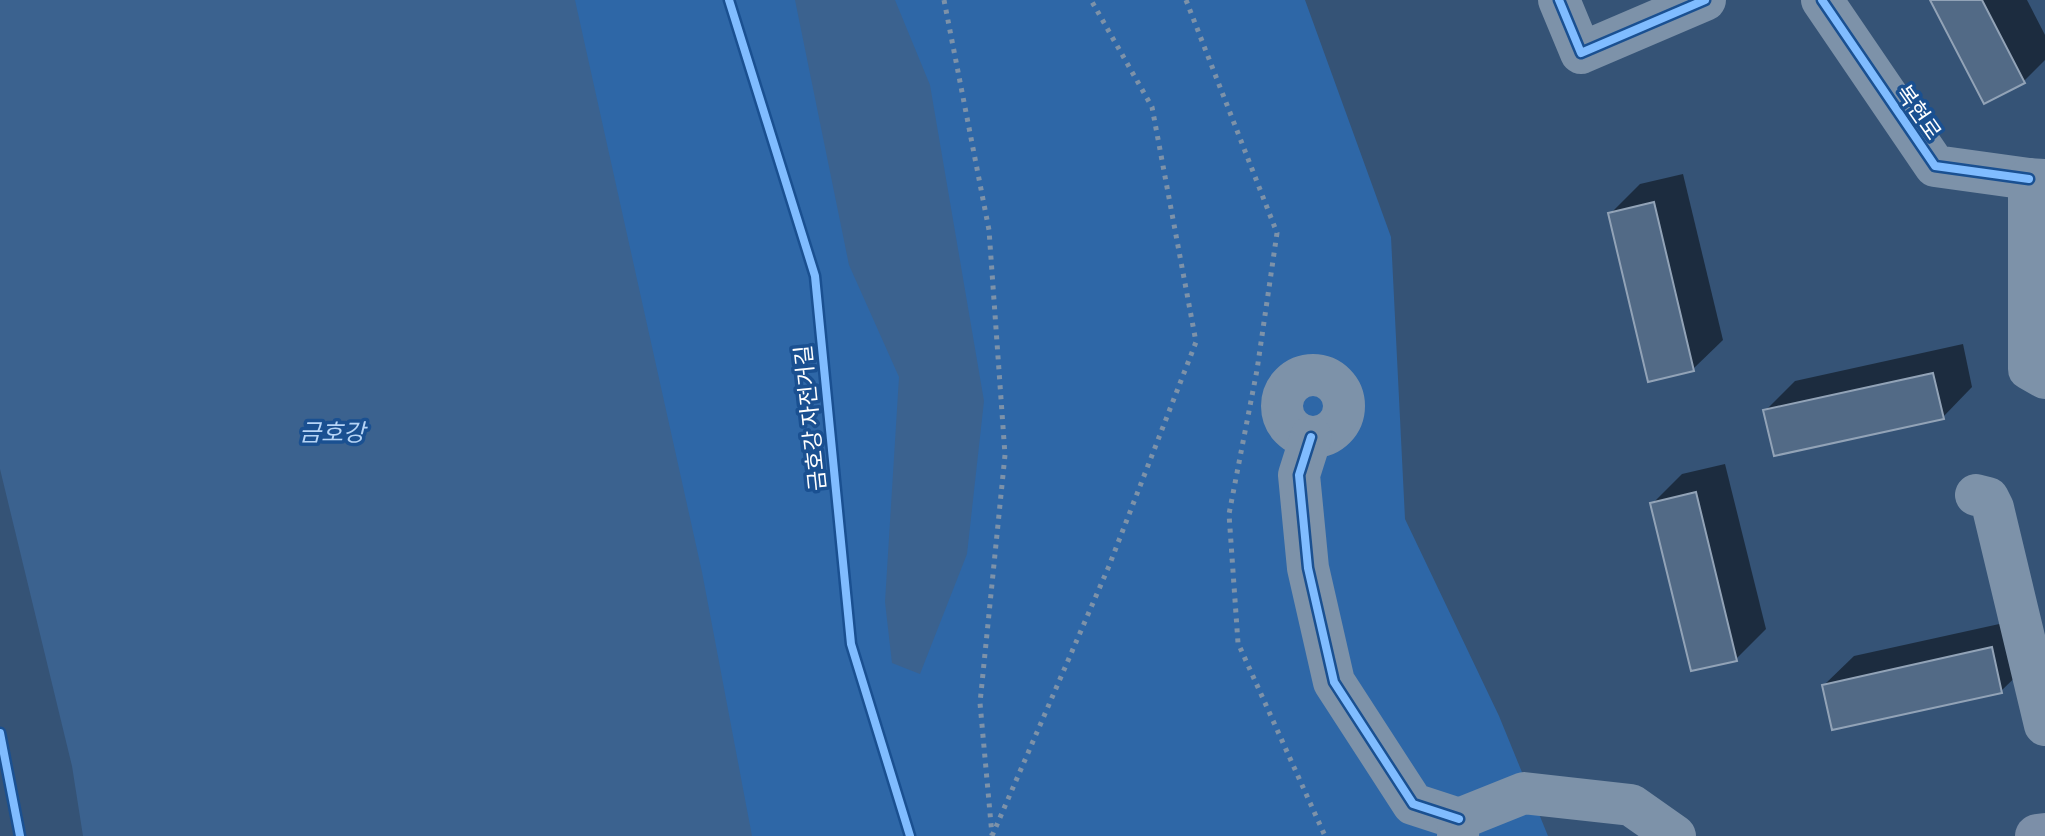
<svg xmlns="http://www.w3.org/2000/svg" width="2045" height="836" viewBox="0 0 2045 836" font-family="'PT Sans Narrow','Noto Sans KR',sans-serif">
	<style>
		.green { fill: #2e67a7 }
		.water { fill: #3b628f }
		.shadow { fill: #0007 }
		.building { fill: #526a86; stroke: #92a3b7; stroke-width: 2 }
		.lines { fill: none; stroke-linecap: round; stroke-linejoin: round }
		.path { stroke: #7d92a9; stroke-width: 5; stroke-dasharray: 4 6; stroke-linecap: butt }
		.minor { stroke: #7d92a9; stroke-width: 42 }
		.major { stroke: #7c8fa8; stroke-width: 44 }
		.cycleway-casing { stroke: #1a5091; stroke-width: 13 }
		.cycleway { stroke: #80bcff; stroke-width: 8 }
		.labels { text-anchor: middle; stroke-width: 7; stroke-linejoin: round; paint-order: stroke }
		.street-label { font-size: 22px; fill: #fff; stroke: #1a5091 }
		.water-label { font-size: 24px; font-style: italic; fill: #b6d4f6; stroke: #1a5091 }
	</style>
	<rect width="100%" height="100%" fill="#355376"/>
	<path class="green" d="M554 0H1305L1391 237 1405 519 1499 716 1548 836H726Z"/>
	<g class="water">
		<path d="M0 0H575L702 572 752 836H83L72 766 0 469Z"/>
		<path d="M795 0H895L930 85 984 401 967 554 920 674 892 663 885 602 899 377 849 265Z"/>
	</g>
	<g class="shadow">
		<path d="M1933 0H2027L2045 35V60L2024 81Z"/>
		<path d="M1683 174 1723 340 1693 369 1610 214 1640 184Z"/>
		<path d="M1963 344 1972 387 1943 417 1765 411 1795 381Z"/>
		<path d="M1725 464 1766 629 1736 659 1653 503 1682 474Z"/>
		<path d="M2022 619 2031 662 2001 691 1824 685 1854 656Z"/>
	</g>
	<g class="building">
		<path d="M1930 0H1982L2025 83 1984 104Z"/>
		<path d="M1654 202 1694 371 1648 382 1608 213Z"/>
		<path d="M1933 373 1944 419 1774 456 1763 410Z"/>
		<path d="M1696 492 1737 661 1691 671 1650 503Z"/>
		<path d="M1992 647 2002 693 1832 730 1822 685Z"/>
	</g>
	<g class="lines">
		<g class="path">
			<path d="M944 0 989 230 1005 455 980 703 992 835"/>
			<path d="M1186 0 1277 233 1257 370 1229 514 1238 643 1325 836"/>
			<path d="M992 836 1109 566 1196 342 1152 107 1091 0"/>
		</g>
		<g class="minor">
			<path d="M1559 0 1581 53 1705 0"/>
			<path d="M1822 0 1935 166 2029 179"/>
			<path d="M2045 180 2029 179V369L2045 378"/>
			<circle cx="1313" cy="406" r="31"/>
			<path d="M1311 437 1299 475 1308 568 1334 682 1413 804 1459 819"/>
			<path d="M1976 495 1988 498 1993 508 2045 725"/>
			<path d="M1458 836 1459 819 1524 793 1631 805 1675 836"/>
		</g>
		<path class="major" d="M2037 836 2045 835"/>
		<defs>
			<g id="cycleway">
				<path d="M729 0 815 276 851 644 910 836"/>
				<path d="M1559 0 1581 53 1705 0"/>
				<path d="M1822 0 1935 166 2029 179"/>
				<path d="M1311 437 1299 475 1308 568 1334 682 1413 804 1459 819"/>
				<path d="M0 733 20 836"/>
			</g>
		</defs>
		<use href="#cycleway" class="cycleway-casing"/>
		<use href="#cycleway" class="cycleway"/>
	</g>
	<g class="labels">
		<g class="street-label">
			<text transform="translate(1919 112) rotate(55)" y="8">복현로</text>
			<text transform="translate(810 418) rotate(-96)" y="8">금호강 자전거길</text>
		</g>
		<g class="water-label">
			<text x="332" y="441">금호강</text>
		</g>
	</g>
</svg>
